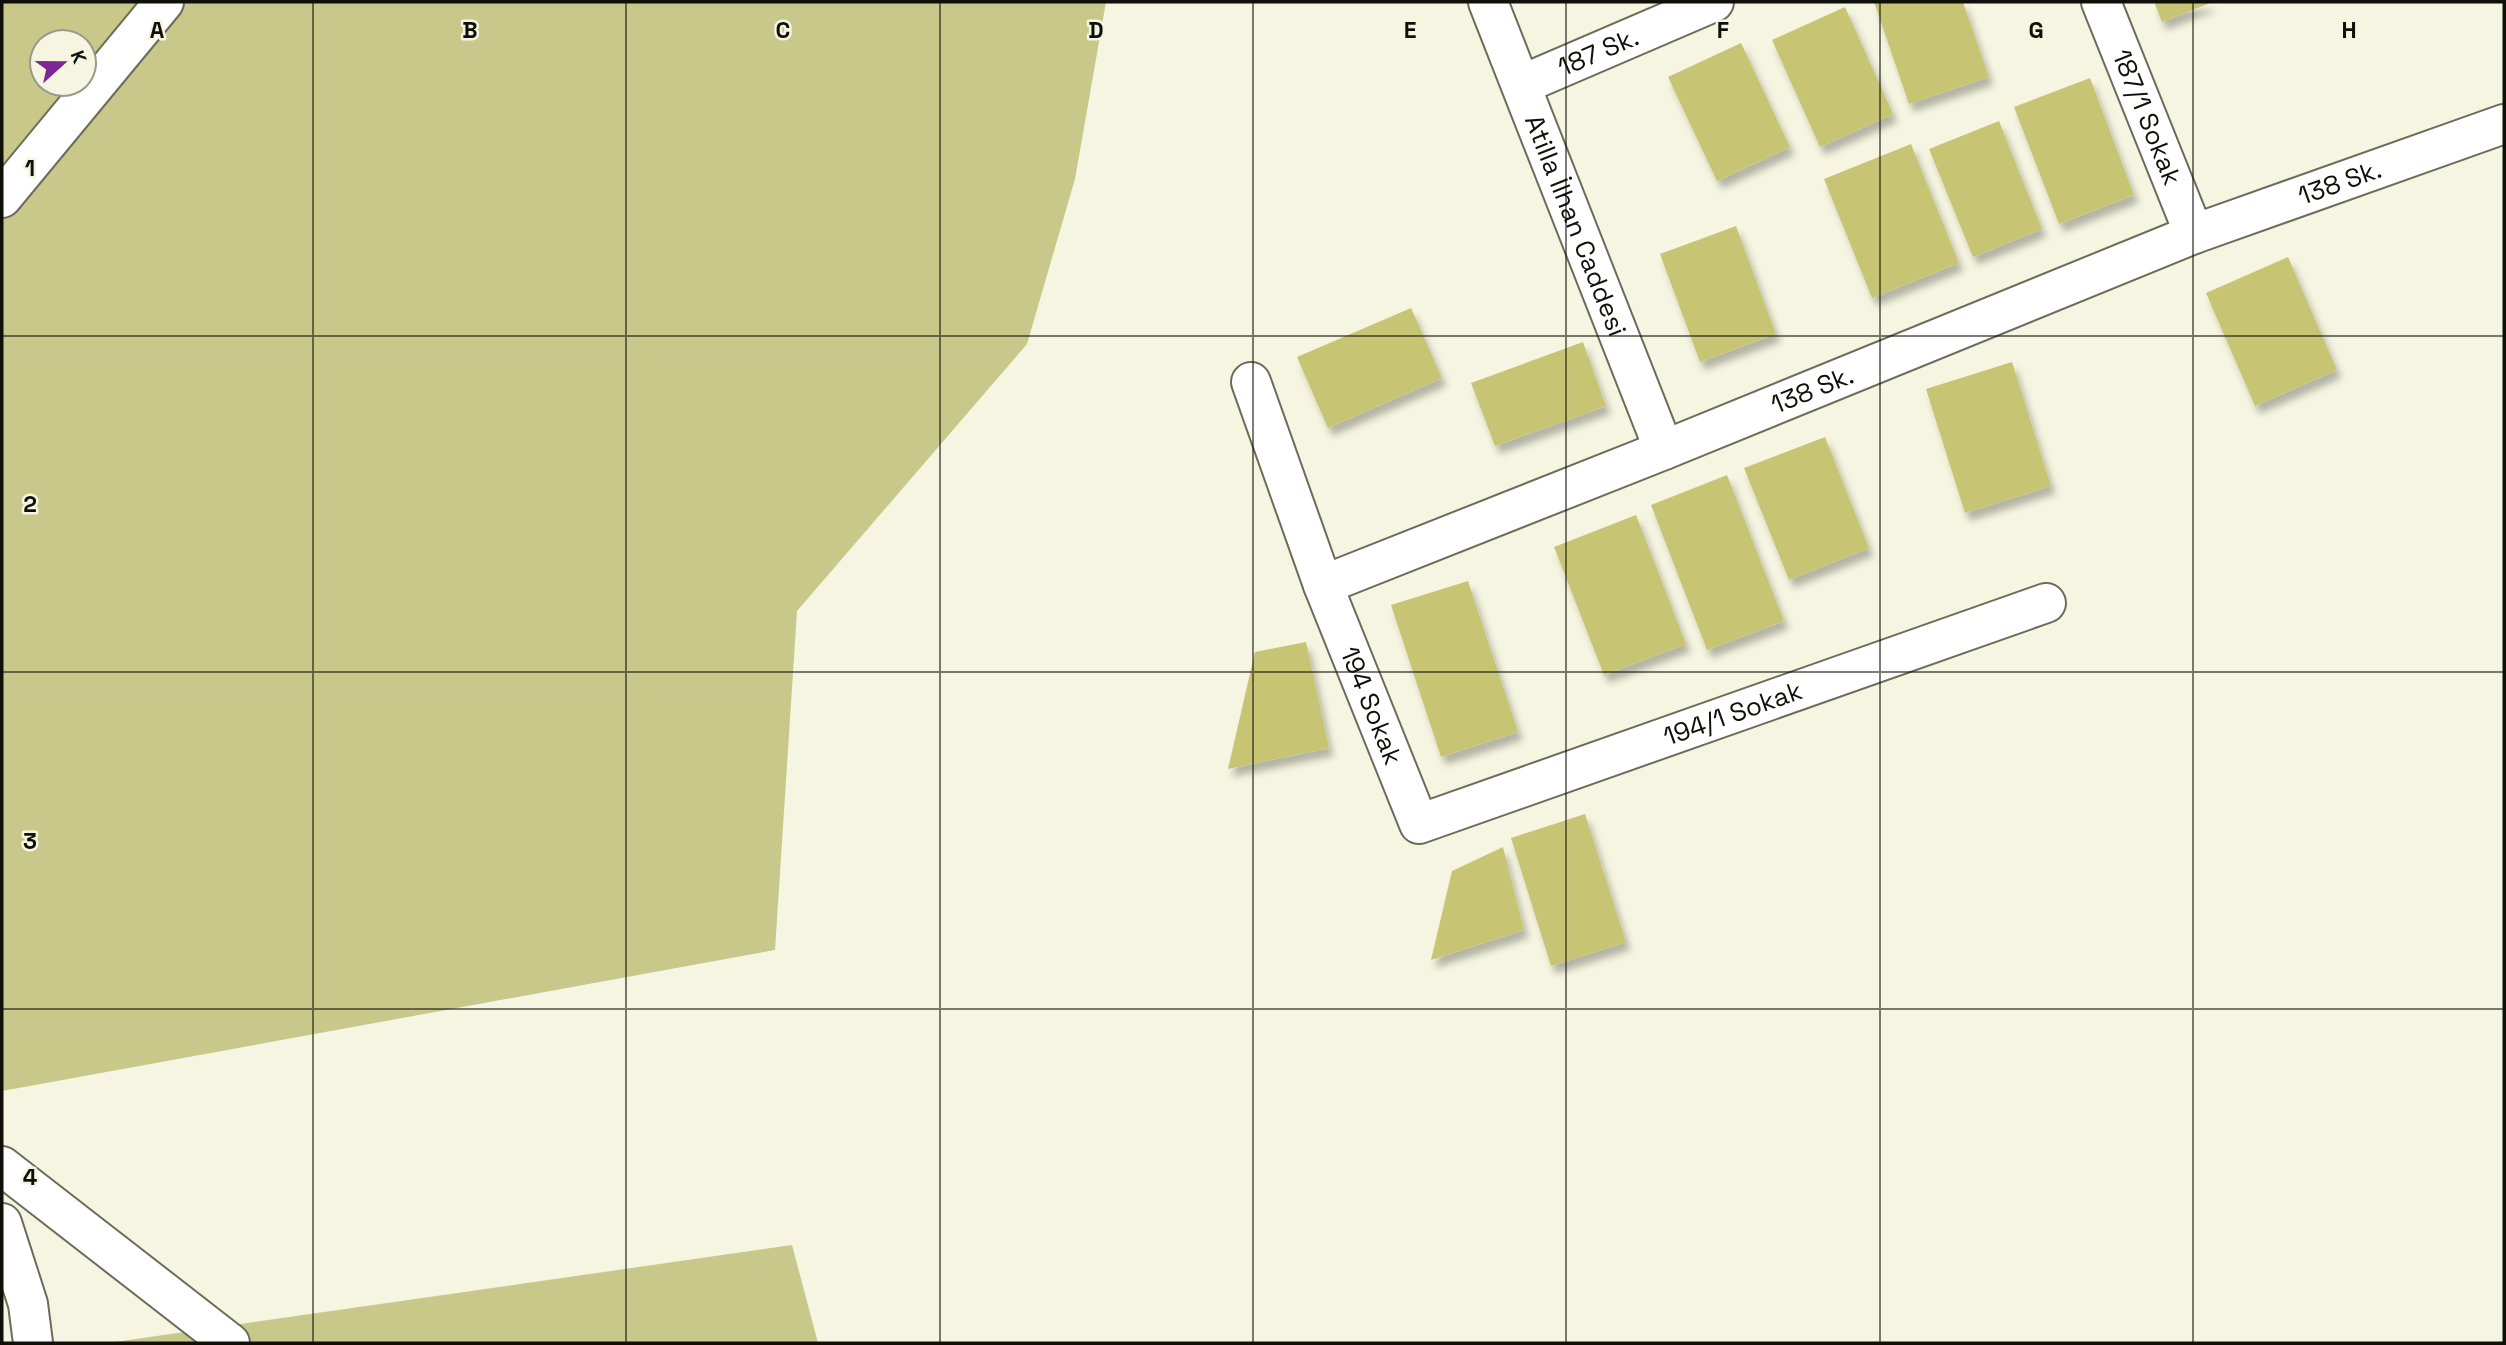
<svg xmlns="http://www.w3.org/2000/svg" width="2506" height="1345" viewBox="0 0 2506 1345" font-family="'Space Grotesk',sans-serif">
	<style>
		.green { fill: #c8c88a; fill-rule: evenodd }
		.building { fill: #c7c573; filter: url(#shadow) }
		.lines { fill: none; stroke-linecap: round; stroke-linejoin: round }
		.minor-casing { stroke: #6c6c5b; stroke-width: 42 }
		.tertiary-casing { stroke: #6c6c5b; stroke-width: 42 }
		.minor { stroke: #fff; stroke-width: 38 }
		.tertiary { stroke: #fff; stroke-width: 38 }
		.grid { fill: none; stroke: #10100a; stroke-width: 2; stroke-opacity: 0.55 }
		.labels { text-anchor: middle; stroke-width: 5; stroke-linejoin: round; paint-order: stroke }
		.street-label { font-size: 26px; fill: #10100a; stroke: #f5f5e1 }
		.grid-label { font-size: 23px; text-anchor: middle; font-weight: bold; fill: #10100a; stroke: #f5f5e1; stroke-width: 5; stroke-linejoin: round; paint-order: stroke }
	</style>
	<defs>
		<filter id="shadow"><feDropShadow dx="4.5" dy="8" stdDeviation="3.5" flood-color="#0004"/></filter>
	</defs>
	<rect width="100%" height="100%" fill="#f5f5e1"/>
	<g class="green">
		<path d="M2 2H1106L1075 179 1027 344 797 611 775 950 2 1091ZM42 42H84V84H42Z"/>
		<path d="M792 1245 818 1343H108Z"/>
	</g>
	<g class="building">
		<path d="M1874 2H1963L1989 77 1909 104Z"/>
		<path d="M2154 2H2213L2162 22Z"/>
		<path d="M1845 7 1893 114 1820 147 1772 40Z"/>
		<path d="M1741 43 1790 147 1717 181 1668 77Z"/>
		<path d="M2090 78 2134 195 2059 224 2014 107Z"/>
		<path d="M1999 121 2042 229 1973 257 1929 149Z"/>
		<path d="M1911 144 1959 263 1872 298 1824 179Z"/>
		<path d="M1736 226 1776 334 1700 362 1660 254Z"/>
		<path d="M2288 257 2337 370 2255 406 2206 293Z"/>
		<path d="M1411 308 1442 378 1328 428 1297 357Z"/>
		<path d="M1583 342 1606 406 1495 446 1471 383Z"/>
		<path d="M2012 362 2051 486 1965 513 1926 389Z"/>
		<path d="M1825 437 1869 548 1789 580 1744 468Z"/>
		<path d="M1727 475 1784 621 1707 650 1651 505Z"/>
		<path d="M1636 515 1686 644 1604 675 1554 547Z"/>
		<path d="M1468 581 1518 732 1441 757 1391 605Z"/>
		<path d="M1306 642 1329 748 1228 769 1255 652Z"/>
		<path d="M1585 814 1626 942 1551 966 1511 838Z"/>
		<path d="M1503 847 1524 930 1431 960 1452 871Z"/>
	</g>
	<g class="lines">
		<defs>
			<g id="minor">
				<path id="s1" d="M2101 2 2194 234"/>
				<path id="s2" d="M1521 85 1714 2"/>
				<path id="s3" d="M1251 382 1323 585 1664 450 2194 234 2504 124"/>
				<path id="s4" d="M1323 585 1419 824 2046 603"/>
				<path d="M2 1166 230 1343"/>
			</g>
			<g id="tertiary">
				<path id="s5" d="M1488 2 1664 450"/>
				<path d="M2 198 164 2"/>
				<path d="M2 1223 28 1304 33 1343"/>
			</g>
		</defs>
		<use href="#minor" class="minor-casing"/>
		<use href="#tertiary" class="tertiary-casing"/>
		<use href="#minor" class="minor"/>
		<use href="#tertiary" class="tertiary"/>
	</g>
	<path class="grid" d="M313 2V1343M626 2V1343M940 2V1343M1253 2V1343M1566 2V1343M1880 2V1343M2193 2V1343M2 336H2504M2 672H2504M2 1009H2504"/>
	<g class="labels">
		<g class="street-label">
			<text dy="9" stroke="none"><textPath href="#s2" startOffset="84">187 Sk.</textPath></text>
			<text dy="9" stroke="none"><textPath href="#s1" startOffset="124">187/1 Sokak</textPath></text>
			<text dy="9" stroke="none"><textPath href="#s3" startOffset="1309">138 Sk.</textPath></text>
			<text dy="9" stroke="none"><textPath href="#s5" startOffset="240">Atilla İlhan Caddesi</textPath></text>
			<text dy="9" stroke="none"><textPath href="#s3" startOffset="742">138 Sk.</textPath></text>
			<text dy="9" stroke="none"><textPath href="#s4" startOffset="130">194 Sokak</textPath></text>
			<text dy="9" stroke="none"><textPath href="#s4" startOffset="590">194/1 Sokak</textPath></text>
		</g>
	</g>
	<g class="grid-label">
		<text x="157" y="38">A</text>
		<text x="470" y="38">B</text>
		<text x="783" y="38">C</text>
		<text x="1096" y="38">D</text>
		<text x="1410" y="38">E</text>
		<text x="1723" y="38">F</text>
		<text x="2036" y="38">G</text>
		<text x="2349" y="38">H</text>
		<text x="30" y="176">1</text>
		<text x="30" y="512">2</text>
		<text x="30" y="849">3</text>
		<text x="30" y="1185">4</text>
	</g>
	<rect width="2506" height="1345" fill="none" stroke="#10100a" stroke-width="7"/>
	<g transform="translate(63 63) rotate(69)"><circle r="33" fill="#f5f5e1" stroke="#99998b" stroke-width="2"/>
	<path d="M0-5L12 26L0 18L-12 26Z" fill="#7d2796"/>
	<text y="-10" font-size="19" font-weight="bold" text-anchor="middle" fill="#10100a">K</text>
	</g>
</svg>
